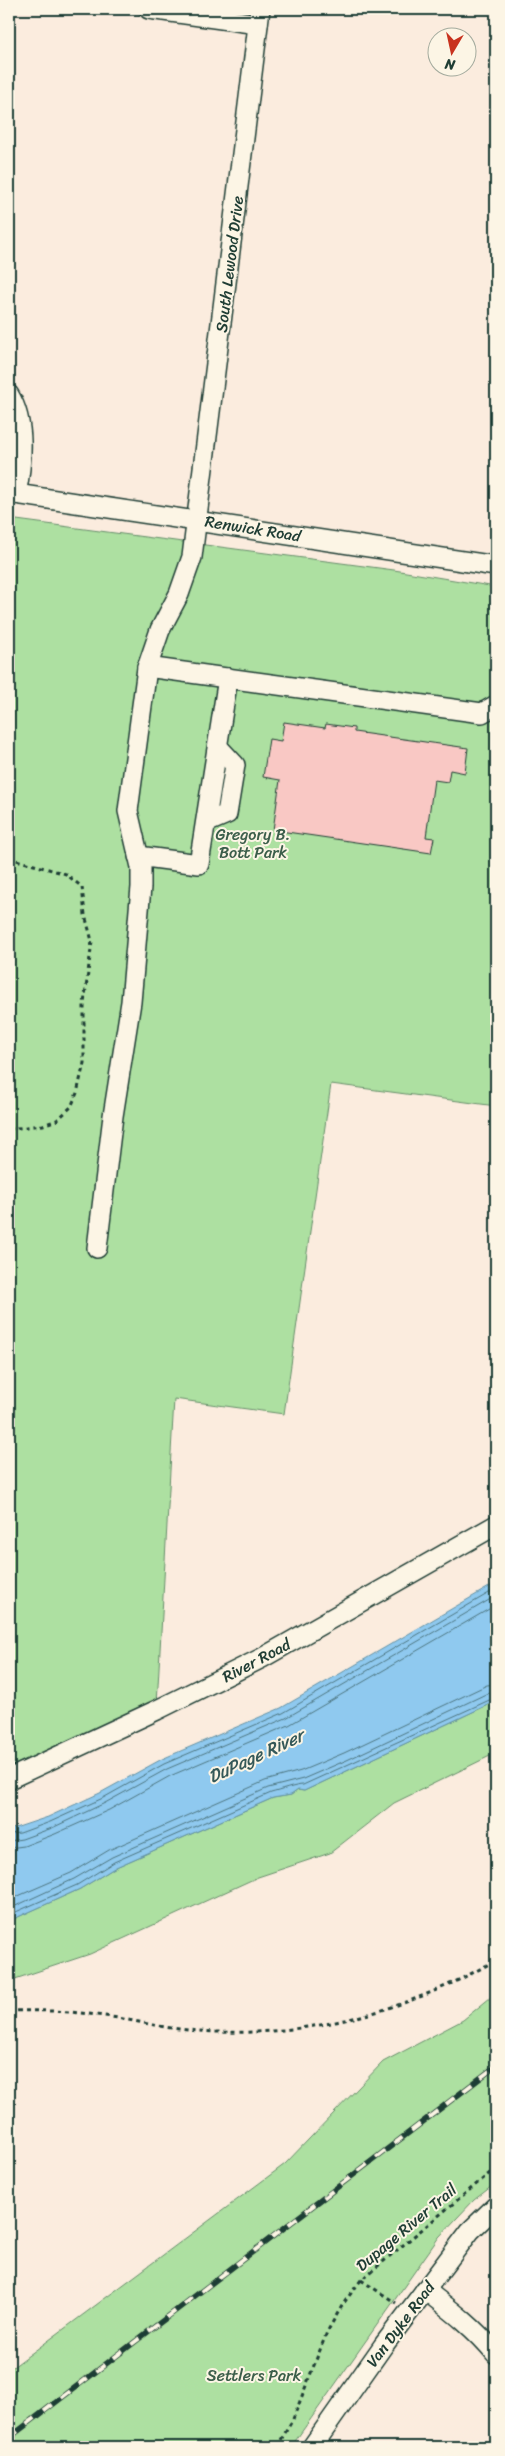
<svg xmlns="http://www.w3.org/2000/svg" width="505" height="2456" viewBox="0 0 505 2456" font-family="Sriracha,sans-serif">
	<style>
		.green { fill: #ade0a1; stroke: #668e6a }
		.water { fill: #8fc9ef; stroke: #6291a4 }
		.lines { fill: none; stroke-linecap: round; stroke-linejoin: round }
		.shore { stroke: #4c757f; stroke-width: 1 }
		.building { fill: #f9c8c4; stroke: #1f3d34 }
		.minor-casing { stroke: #1f3d34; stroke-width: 22 }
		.path { stroke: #1f3d34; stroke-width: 3; stroke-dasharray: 4 4; stroke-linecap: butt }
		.minor { stroke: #fcf5e5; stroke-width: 19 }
		.rail-casing { stroke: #1f3d34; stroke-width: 5.5 }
		.rail { stroke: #fcf5e5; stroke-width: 4; stroke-dasharray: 11; stroke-linecap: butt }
		.labels { text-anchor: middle; stroke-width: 4; stroke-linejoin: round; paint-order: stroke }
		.street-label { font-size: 16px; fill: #1f3d34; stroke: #fcf5e5 }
		.park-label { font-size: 16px; fill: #3b5e4a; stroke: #fcf5e5 }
		.water-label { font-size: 18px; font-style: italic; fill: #355959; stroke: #fcf5e5 }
	</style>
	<rect width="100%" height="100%" fill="#fbecde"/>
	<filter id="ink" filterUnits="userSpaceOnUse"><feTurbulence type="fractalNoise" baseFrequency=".02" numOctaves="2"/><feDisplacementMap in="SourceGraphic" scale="10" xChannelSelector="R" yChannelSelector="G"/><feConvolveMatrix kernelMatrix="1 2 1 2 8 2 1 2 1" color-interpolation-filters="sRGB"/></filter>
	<g filter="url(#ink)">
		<g class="green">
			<path d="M9 519 394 570 496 587V1106L331 1084 284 1414 174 1399 157 1704 9 1774Z"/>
			<path d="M496 1701V1753L394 1803 330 1853 258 1877 90 1954 9 1981V1921L80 1889 116 1867 273 1798 291 1795 298 1790 304 1791Z"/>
			<path d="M496 1993V2183L474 2200 439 2237 291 2447H9V2370L285 2164 383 2062 463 2020Z"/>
		</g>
		<path class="water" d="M496 1583V1701L304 1791 298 1790 291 1795 273 1798 116 1867 80 1889 9 1921V1830L48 1817 100 1793 162 1759 281 1708Z"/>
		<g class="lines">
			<g class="shore">
				<path d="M9 1834 20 1833 50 1822 103 1798 164 1764 283 1713 496 1589"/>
				<path d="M9 1841 22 1839 52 1828 105 1803 167 1769 286 1718 496 1596"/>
				<path d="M9 1848 24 1846 55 1834 109 1810 170 1776 289 1725 496 1605"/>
				<path d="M9 1900 71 1873 109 1850 265 1781 301 1771 344 1753 487 1685 496 1684"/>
				<path d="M9 1909 74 1879 112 1857 268 1788 303 1779 347 1760 490 1692 496 1691"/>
				<path d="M9 1915 77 1885 114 1862 271 1793C279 1791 296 1785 303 1785L496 1697"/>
			</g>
		</g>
		<path class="building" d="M284 722 325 728 326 724 354 728V732L468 748 465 773 450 770 448 782 434 780 426 837 434 838 431 853 273 830 280 780 263 777 269 739 281 741Z"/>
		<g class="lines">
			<defs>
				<g id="minor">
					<path d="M149 9 258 24"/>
					<path d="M9 395C26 422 22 465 16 494"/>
					<path d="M9 493 496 566"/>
					<path d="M147 667 482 713 496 705"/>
					<path d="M206 823 227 814 235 765 219 748"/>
					<path d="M138 856 199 864 228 678"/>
					<path d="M97 1248 113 1116 131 1002 141 887V867L128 811 147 668 160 630 179 594 192 557 260 9"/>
					<path d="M9 1779 157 1710 262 1658 496 1525"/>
					<path d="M425 2290C451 2310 476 2329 496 2354"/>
					<path d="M312 2447 383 2346 470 2231 496 2206"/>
				</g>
			</defs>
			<use href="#minor" class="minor-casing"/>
			<g class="path">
				<path d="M9 858 66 874 82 887 85 915 92 941 84 1004V1063L77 1093 71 1107 57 1120 43 1125 9 1129"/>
				<path d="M9 2011C41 2010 72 2011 104 2016 129 2019 153 2026 179 2029 290 2042 400 2016 496 1960"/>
				<path d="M361 2280 396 2303"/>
				<path d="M277 2447 293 2419 327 2332 343 2304 361 2280 496 2168"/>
			</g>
			<use href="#minor" class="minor"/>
			<defs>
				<path id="rail" d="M9 2438 496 2066"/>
			</defs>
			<use href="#rail" class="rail-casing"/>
			<use href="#rail" class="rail"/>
		</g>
	</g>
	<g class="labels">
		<g class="street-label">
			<text transform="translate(229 264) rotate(-83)" y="6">South Lewood Drive</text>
			<text transform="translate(253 528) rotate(9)" y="6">Renwick Road</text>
			<text transform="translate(256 1660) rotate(-28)" y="6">River Road</text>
			<text transform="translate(406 2227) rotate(-40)" y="6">Dupage River Trail</text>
			<text transform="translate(400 2324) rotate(-53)" y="6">Van Dyke Road</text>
		</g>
		<g class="park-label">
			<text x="253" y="840">Gregory B.<tspan x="253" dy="18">Bott Park</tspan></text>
			<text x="254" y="2381">Settlers Park</text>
		</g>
		<g class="water-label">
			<text transform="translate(256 1756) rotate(-25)" y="6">DuPage River</text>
		</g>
	</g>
	<rect width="505" height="2456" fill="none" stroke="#fcf5e5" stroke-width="30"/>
	<rect x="15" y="15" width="475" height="2426" fill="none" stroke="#1f3d34" stroke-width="2" filter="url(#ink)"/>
	<g transform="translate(452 52) rotate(189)"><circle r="24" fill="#fcf5e5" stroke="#a4ab9e"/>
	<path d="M0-4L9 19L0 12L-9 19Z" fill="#c8321e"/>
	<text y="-8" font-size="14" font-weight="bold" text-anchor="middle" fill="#1f3d34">N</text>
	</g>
</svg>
